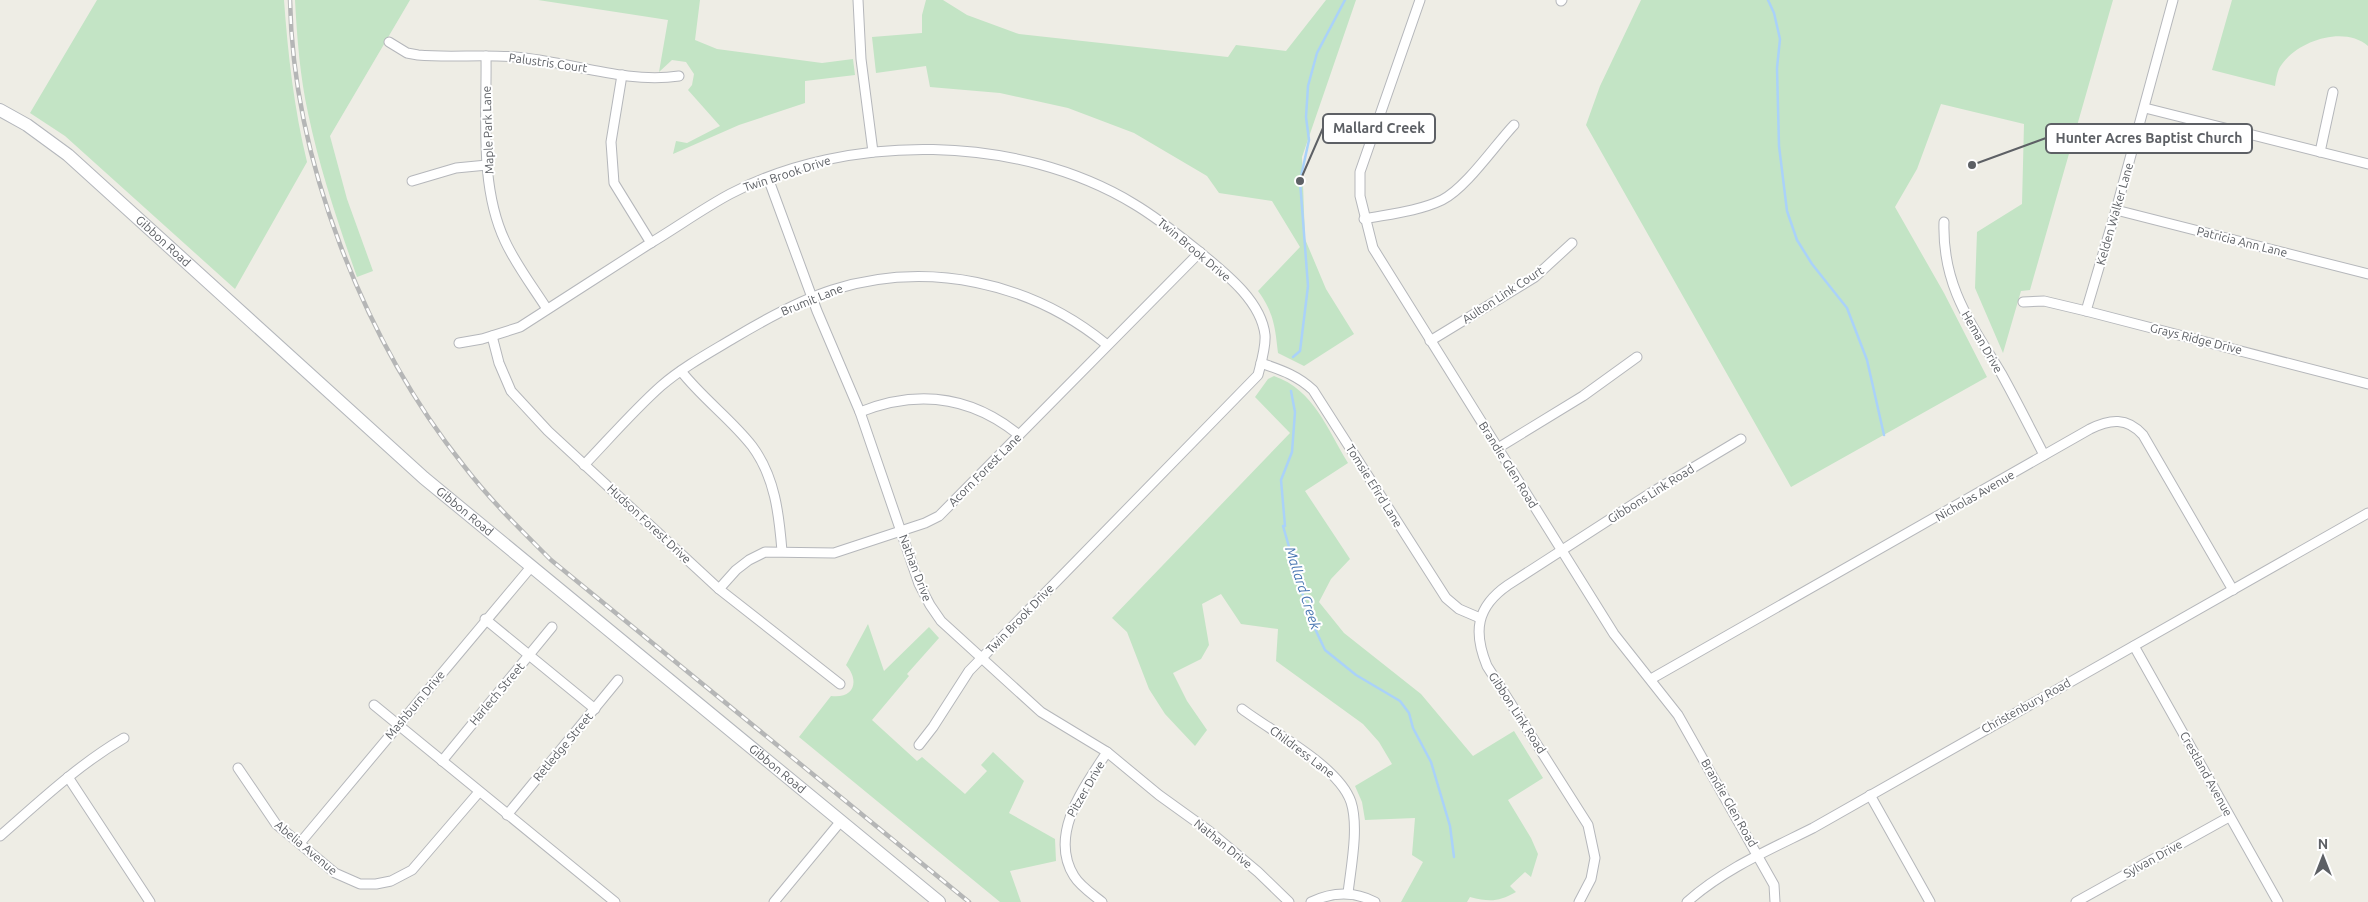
<svg xmlns="http://www.w3.org/2000/svg" width="2368" height="902" viewBox="0 0 2368 902" font-family="Ubuntu,sans-serif">
	<style>
		.green { fill: #c3e4c5 }
		.lines { fill: none; stroke-linecap: round; stroke-linejoin: round }
		.stream { stroke: #aad2f9; stroke-width: 2.5 }
		.street-casing { stroke: #b5b7bb; stroke-width: 11 }
		.secondary-casing { stroke: #b4b7bc; stroke-width: 14 }
		.street { stroke: #fff; stroke-width: 9 }
		.secondary { stroke: #fff; stroke-width: 12 }
		.rail-casing { stroke: #b5b6b6; stroke-width: 4.5 }
		.rail { stroke: #fff; stroke-width: 2.5; stroke-dasharray: 8; stroke-linecap: butt }
		.labels { text-anchor: middle; stroke-width: 4; stroke-linejoin: round; paint-order: stroke }
		.street-label { font-size: 12px; fill: #5d6065; stroke: #fff }
		.water-label { font-size: 14px; font-style: italic; fill: #4b78b3; stroke: #fff }
		.leader { fill: none; stroke: #5d6065; stroke-width: 2 }
		.callout-dot { fill: #5d6065; stroke: #fff; stroke-width: 2 }
		.callout { fill: #fff; stroke: #5d6065; stroke-width: 2 }
		.callout-label { font-size: 14px; text-anchor: middle; font-weight: bold; fill: #5d6065 }
	</style>
	<rect width="100%" height="100%" fill="#eeede5"/>
	<g class="green">
		<path d="M97 0H284C288 55 294 108 307 162L235 289 65 136 30 113Z"/>
		<path d="M295 0H410L330 136 347 199 373 271 357 277C338 223 320 170 308 113 300 76 297 38 295 0Z"/>
		<path d="M538 0H700L695 40 717 49 822 63 853 59 855 75 805 81V103L739 125 673 154 676 141 687 143 720 126 688 90 692 85 694 74 686 62 672 60 659 72 668 20Z"/>
		<path d="M926 0H943L967 15 1019 34 1228 57 1236 45 1286 51 1326 0H1356L1302 157 1305 239 1326 289 1354 334 1304 366 1278 353C1275 327 1274 313 1258 291L1300 247 1272 201 1219 193 1207 176 1134 133 1068 108 1000 93 930 87 926 66 876 73 872 37 922 33V15Z"/>
		<path d="M1641 0H2113L2030 290 2021 291 2003 353 1975 288 1977 232 2022 204 2024 124 1941 104 1917 169 1895 207 1944 293 1987 377 1791 487 1586 125 1600 86Z"/>
		<path d="M2232 0H2368V46C2344 25 2296 41 2280 67 2277 72 2276 80 2275 86L2212 70Z"/>
		<path d="M1274 376C1314 390 1327 429 1348 463L1305 491 1350 559 1331 579 1319 602 1344 633 1421 694 1473 756 1514 731 1543 778 1508 800 1531 838 1538 854 1531 877 1525 872 1510 886 1516 892C1498 902 1490 902 1470 897L1467 902H1401L1423 862 1412 855 1415 818 1365 820 1362 802 1355 786 1392 764 1379 742 1363 724 1276 661 1278 629 1241 624 1221 594 1202 604 1209 645 1201 659 1173 673 1187 701 1207 730 1195 746 1165 714 1149 689 1127 632 1112 618 1290 433 1255 397 1268 379Z"/>
		<path d="M868 624 884 671 929 627 939 638 907 674 909 676 872 720 917 761 922 757 965 794 987 771 981 765 993 752 1024 781 1009 813 1055 839 1056 861 1010 871 1021 902H1000L799 737 831 696C854 699 860 681 846 665Z"/>
	</g>
	<g class="lines">
		<g class="stream">
			<path d="M1768 0 1774 13 1780 39 1777 68 1779 146 1787 211 1797 240 1812 264 1847 308 1867 360 1884 435"/>
			<path d="M1293 357 1300 351 1308 286 1300 181 1309 140 1306 117 1308 86 1317 53 1345 0"/>
			<path d="M1291 391 1295 412 1292 452 1281 480 1285 526H1283L1309 616 1325 650 1356 675 1400 701 1409 713 1413 728 1431 762 1450 826 1454 857"/>
		</g>
		<defs>
			<g id="street">
				<path d="M858 0 861 59 873 152"/>
				<path d="M1420 0 1360 172V196L1373 248 1614 634 1678 715 1774 885 1775 902"/>
				<path d="M1561 1 1562 0"/>
				<path d="M389 42 407 53 418 55C450 58 483 54 515 57 569 61 624 84 679 76"/>
				<path d="M486 56C487 115 479 186 505 241 516 265 533 287 547 309"/>
				<path d="M622 75 611 142 614 183 651 243"/>
				<path d="M2145 108 2368 164"/>
				<path d="M2320 152 2333 92"/>
				<path d="M768 178 817 311 860 412 919 584 930 605 941 621 1041 712 1107 752 1159 795 1209 831 1258 872 1289 902"/>
				<path d="M412 181 456 168 487 165"/>
				<path d="M2116 210 2368 274"/>
				<path d="M1364 219C1390 214 1419 211 1442 200 1466 188 1495 145 1514 125"/>
				<path d="M1944 222C1942 285 1970 322 2001 373 2016 400 2030 428 2044 455"/>
				<path d="M2023 302 2044 301 2086 311 2368 384"/>
				<path d="M2086 311 2116 210 2173 0"/>
				<path d="M492 336 499 363 511 391 548 431 719 589 840 684"/>
				<path d="M1430 341 1535 277 1572 243"/>
				<path d="M459 343 482 339 520 327C563 299 606 272 649 244 676 228 702 209 730 194 848 132 1019 134 1134 204 1156 217 1176 233 1196 249 1221 270 1261 299 1265 335 1266 347 1261 363 1258 375L969 671 933 727 919 745"/>
				<path d="M1261 363C1281 370 1297 375 1313 390L1446 598 1459 609 1480 618"/>
				<path d="M681 371C702 398 732 420 752 446 775 477 779 514 782 551"/>
				<path d="M860 412C918 389 971 396 1019 435"/>
				<path d="M1498 448 1583 396 1637 357"/>
				<path d="M584 465C609 439 634 410 661 386 683 367 709 353 734 338 764 320 798 301 832 290 928 260 1030 282 1106 344"/>
				<path d="M719 589 736 570 749 560 765 552 834 553 925 523 939 516 1200 252"/>
				<path d="M485 619 595 709"/>
				<path d="M2134 646 2278 902"/>
				<path d="M1651 679 2090 429C2110 419 2127 417 2143 435L2233 590"/>
				<path d="M374 705 615 902"/>
				<path d="M1242 709C1272 732 1339 766 1351 802 1359 827 1351 867 1348 893"/>
				<path d="M442 761 552 627"/>
				<path d="M238 768 276 824 335 873 360 884H376L391 881 412 870 479 792"/>
				<path d="M68 777 150 902"/>
				<path d="M1870 795 1930 902"/>
				<path d="M507 815 618 680"/>
				<path d="M0 836C40 801 78 765 124 738"/>
				<path d="M300 843 531 567"/>
				<path d="M774 902 841 821"/>
				<path d="M1102 902C1092 894 1080 886 1074 876 1048 834 1085 786 1107 752"/>
				<path d="M1311 902C1332 892 1354 891 1375 902"/>
				<path d="M1579 902 1591 879 1595 858 1588 825 1487 666C1473 632 1476 607 1508 585L1649 494 1741 439"/>
				<path d="M1687 902C1724 869 1769 850 1813 828L2368 513"/>
				<path d="M2076 902 2229 817"/>
			</g>
			<g id="secondary">
				<path id="s1" d="M0 110 27 125 68 155 424 478 939 902"/>
			</g>
		</defs>
		<use href="#street" class="street-casing"/>
		<use href="#secondary" class="secondary-casing"/>
		<use href="#street" class="street"/>
		<use href="#secondary" class="secondary"/>
		<defs>
			<path id="rail" d="M290 0C293 160 364 341 464 466 490 500 521 530 551 560L969 902"/>
		</defs>
		<use href="#rail" class="rail-casing"/>
		<use href="#rail" class="rail"/>
	</g>
	<g class="labels">
		<g class="street-label">
			<text transform="translate(548 63) rotate(8)" y="4">Palustris Court</text>
			<text transform="translate(488 130) rotate(-92)" y="4">Maple Park Lane</text>
			<text transform="translate(787 174) rotate(-18)" y="4">Twin Brook Drive</text>
			<text transform="translate(2115 214) rotate(-74)" y="4">Kelden Walker Lane</text>
			<text dy="4" stroke="none"><textPath href="#s1" startOffset="210">Gibbon Road</textPath></text>
			<text transform="translate(2242 242) rotate(14)" y="4">Patricia Ann Lane</text>
			<text transform="translate(1194 250) rotate(40)" y="4">Twin Brook Drive</text>
			<text transform="translate(1503 295) rotate(-33)" y="4">Aulton Link Court</text>
			<text transform="translate(812 300) rotate(-22)" y="4">Brumit Lane</text>
			<text transform="translate(2196 339) rotate(14)" y="4">Grays Ridge Drive</text>
			<text transform="translate(1982 342) rotate(60)" y="4">Heman Drive</text>
			<text transform="translate(1508 465) rotate(58)" y="4">Brandie Glen Road</text>
			<text transform="translate(985 470) rotate(-45)" y="4">Acorn Forest Lane</text>
			<text transform="translate(1374 486) rotate(58)" y="4">Tomsie Efird Lane</text>
			<text transform="translate(1651 494) rotate(-32)" y="4">Gibbons Link Road</text>
			<text transform="translate(1975 496) rotate(-30)" y="4">Nicholas Avenue</text>
			<text dy="4" stroke="none"><textPath href="#s1" startOffset="615">Gibbon Road</textPath></text>
			<text transform="translate(649 524) rotate(43)" y="4">Hudson Forest Drive</text>
			<text transform="translate(915 568) rotate(69)" y="4">Nathan Drive</text>
			<text transform="translate(1020 619) rotate(-46)" y="4">Twin Brook Drive</text>
			<text transform="translate(497 694) rotate(-50)" y="4">Harlech Street</text>
			<text transform="translate(415 705) rotate(-50)" y="4">Mashburn Drive</text>
			<text transform="translate(2026 706) rotate(-29)" y="4">Christenbury Road</text>
			<text transform="translate(1517 713) rotate(57)" y="4">Gibbon Link Road</text>
			<text transform="translate(563 747) rotate(-50)" y="4">Retledge Street</text>
			<text transform="translate(1302 752) rotate(37)" y="4">Childress Lane</text>
			<text dy="4" stroke="none"><textPath href="#s1" startOffset="1020">Gibbon Road</textPath></text>
			<text transform="translate(2206 774) rotate(61)" y="4">Crestland Avenue</text>
			<text transform="translate(1086 789) rotate(-60)" y="4">Pitzer Drive</text>
			<text transform="translate(1729 803) rotate(60)" y="4">Brandie Glen Road</text>
			<text transform="translate(1223 844) rotate(39)" y="4">Nathan Drive</text>
			<text transform="translate(306 848) rotate(40)" y="4">Abelia Avenue</text>
			<text transform="translate(2153 859) rotate(-29)" y="4">Sylvan Drive</text>
		</g>
		<g class="water-label">
			<text transform="translate(1303 588) rotate(72)" y="5">Mallard Creek</text>
		</g>
	</g>
	<path class="leader" d="M1300 181L1323 128M1972 165L2046 138"/>
	<g class="callout-dot">
		<circle cx="1300" cy="181" r="5"/>
		<circle cx="1972" cy="165" r="5"/>
	</g>
	<g class="callout">
		<rect x="1323" y="114" width="112" height="29" rx="5"/>
		<rect x="2046" y="124" width="206" height="29" rx="5"/>
	</g>
	<g class="callout-label">
		<text x="1379" y="133">Mallard Creek</text>
		<text x="2149" y="143">Hunter Acres Baptist Church</text>
	</g>
	<g transform="translate(2323 857)" stroke="#ffffff" stroke-width="4" paint-order="stroke">
	<path d="M0-4L9 19L0 12L-9 19Z" fill="#5d6065"/>
	<text y="-8" font-size="14" font-weight="bold" text-anchor="middle" fill="#5d6065">N</text>
	</g>
</svg>
